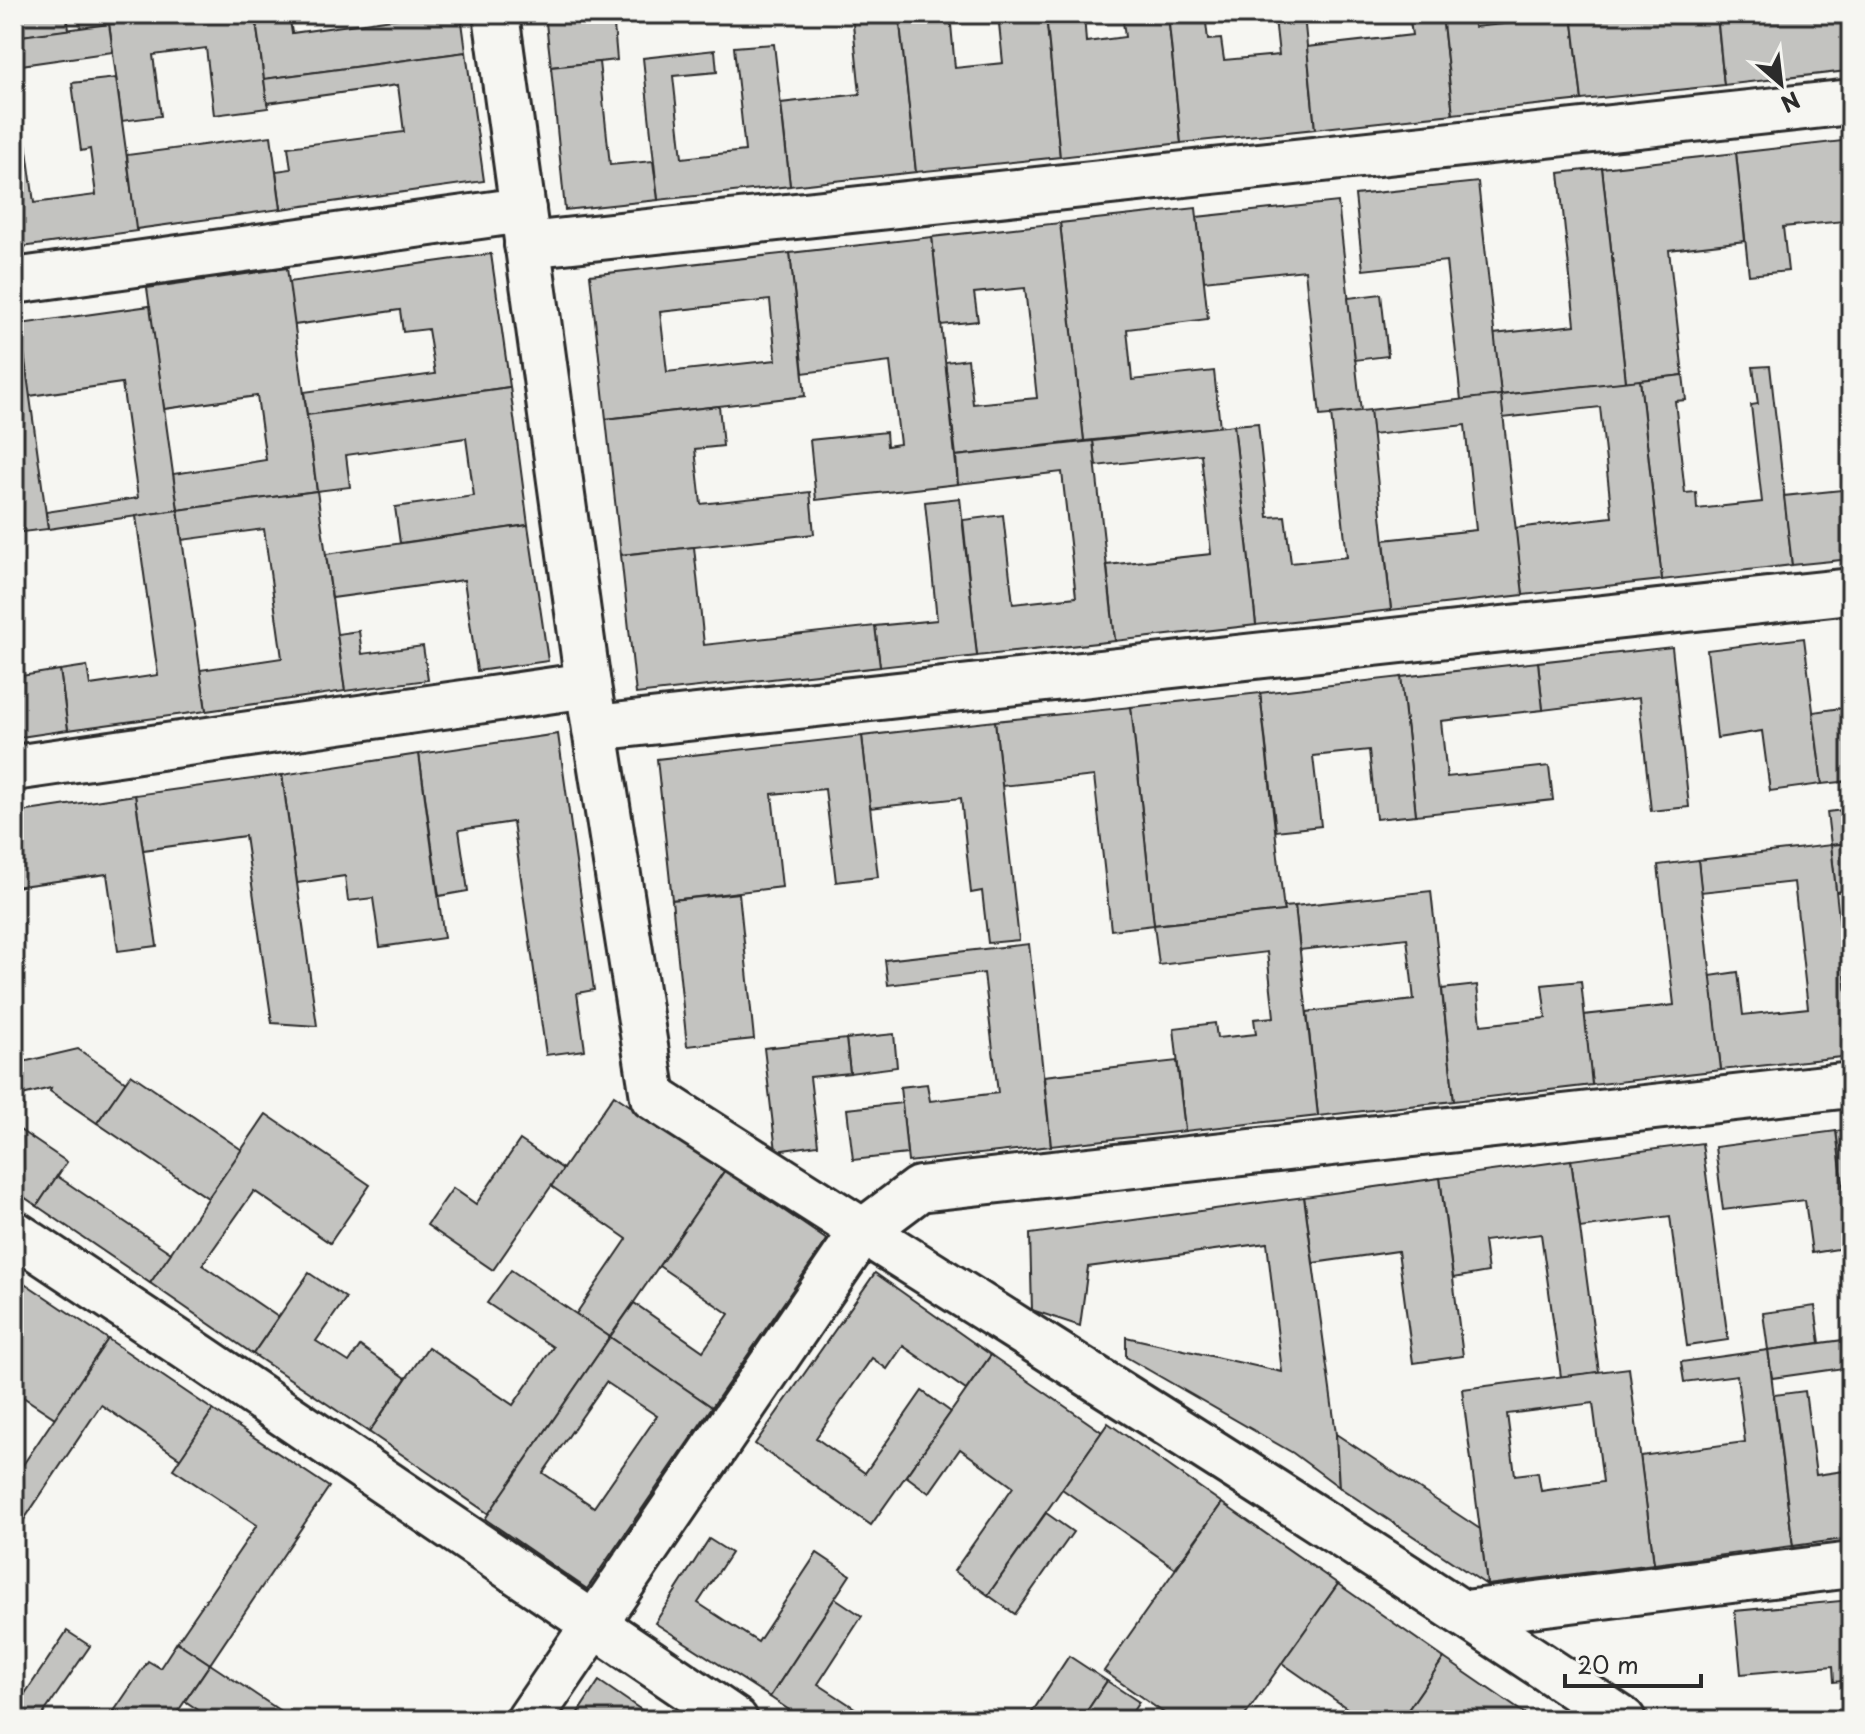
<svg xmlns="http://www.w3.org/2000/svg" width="1865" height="1734" viewBox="0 0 1865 1734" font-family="'Playpen Sans',sans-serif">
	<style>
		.building { fill: #c3c3c0; stroke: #2b2b2b; stroke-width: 2; fill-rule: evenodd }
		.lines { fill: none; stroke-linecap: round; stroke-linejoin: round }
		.minor-casing { stroke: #2b2b2b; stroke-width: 50 }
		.minor { stroke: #f6f6f2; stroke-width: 44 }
	</style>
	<rect width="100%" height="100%" fill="#f6f6f2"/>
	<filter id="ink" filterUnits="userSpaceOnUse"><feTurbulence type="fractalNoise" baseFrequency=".0125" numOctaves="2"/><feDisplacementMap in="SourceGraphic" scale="16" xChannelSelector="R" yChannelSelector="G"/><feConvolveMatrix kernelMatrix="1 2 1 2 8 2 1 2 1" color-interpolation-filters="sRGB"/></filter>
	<g filter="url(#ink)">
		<g class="building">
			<path d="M14 14H67L69 30 14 37Z"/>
			<path d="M79 14H113L114 24 81 28Z"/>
			<path d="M113 14H147V19L114 24Z"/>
			<path d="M182 14H255L268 108 214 115 206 48 153 55 161 116 122 121 109 24Z"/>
			<path d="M255 14H289L292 33 414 16V14H461L466 52 264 79Z"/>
			<path d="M545 14H613L617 60 551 67Z"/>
			<path d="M852 14H899L916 172 790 186 781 103 860 94Z"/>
			<path d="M899 14H950L955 68 1003 63 998 14H1046L1060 157 916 172Z"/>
			<path d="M1046 14H1084L1086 42 1125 37 1122 14H1168L1181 143 1060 157Z"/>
			<path d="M1168 14H1205L1208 40 1221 39 1224 60 1279 55 1275 18 1304 15 1315 129 1181 143Z"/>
			<path d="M1409 14H1442L1453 114 1315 129 1307 47 1412 35Z"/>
			<path d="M1442 14H1473L1474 27 1523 22V14H1572L1582 100 1453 114Z"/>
			<path d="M1572 14H1717L1724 85 1582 100Z"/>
			<path d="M1717 14H1841L1847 71 1724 85Z"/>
			<path d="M1841 14H1851V71H1847Z"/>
			<path d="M109 24 113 52 14 66V37Z"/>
			<path d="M774 44 790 186 658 200 643 58 715 50 717 72 673 76 682 158 745 151 734 47Z"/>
			<path d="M466 52 484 181 281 209 276 171 291 169 288 147 404 132 398 85 267 103 264 79Z"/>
			<path d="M599 62 610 165 653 161 658 200 565 210 551 67Z"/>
			<path d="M116 78 137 231 14 248V136L25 135 34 203 96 195 90 149 81 151 72 83Z"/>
			<path d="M271 136 281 209 136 229 127 155Z"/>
			<path d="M1851 140V264H1849L1844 221 1783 227 1788 271 1749 275 1736 153Z"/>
			<path d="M1736 153 1745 241 1669 250 1683 375 1626 382 1602 168Z"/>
			<path d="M1602 168 1626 382 1501 395 1494 334 1575 325 1559 173Z"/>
			<path d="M1478 182 1501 395 1461 400 1446 261 1363 270 1355 195Z"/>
			<path d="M1338 202 1361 412 1320 416 1305 270 1204 281 1197 217Z"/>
			<path d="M1196 208 1208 319 1127 329 1132 380 1214 371 1220 427 1084 441 1060 223Z"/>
			<path d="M1060 223 1084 441 956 456 945 362 968 359 973 404 1037 398 1025 288 974 293 978 321 941 325 932 237Z"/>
			<path d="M932 237 958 484 816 500 810 440 886 432 887 446 900 444 890 362 803 373 790 253Z"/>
			<path d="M790 253 805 396 606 419 590 275ZM770 300 776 360 667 372 660 312Z"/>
			<path d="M491 254 510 387 307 415 304 392 435 374 428 329 403 332 400 310 294 325 288 282Z"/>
			<path d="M287 268 317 491 178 510 173 474 266 460 257 396 164 409 147 288Z"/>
			<path d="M1381 294 1388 356 1355 360 1348 298Z"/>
			<path d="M150 306 178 510 48 529 46 512 138 498 122 383 29 396 20 324Z"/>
			<path d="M20 324 48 529 14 533V325Z"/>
			<path d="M1770 366 1792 565 1662 580 1640 380 1683 375 1686 400 1675 401 1685 493 1696 492 1697 509 1762 502 1751 405 1758 404 1753 367Z"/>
			<path d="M1640 380 1662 580 1523 595 1515 528 1612 517 1600 407 1503 418 1501 395Z"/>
			<path d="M510 387 528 525 400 543 395 507 474 496 466 438 346 455 350 487 317 491 307 415Z"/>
			<path d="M1501 395 1523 595 1391 610 1384 540 1476 530 1465 425 1372 435 1370 410Z"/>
			<path d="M719 406 723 446 695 449 701 504 810 492 814 534 621 555 606 419Z"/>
			<path d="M1370 410 1391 610 1256 625 1234 425 1258 423 1268 517 1285 516 1291 563 1347 557 1331 414Z"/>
			<path d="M1234 425 1256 625 1115 641 1107 565 1211 554 1201 454 1096 466 1093 441Z"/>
			<path d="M1093 441 1115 641 977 656 963 520 1003 515 1013 604 1076 597 1062 472 958 484 956 456Z"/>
			<path d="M1851 489V559L1792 565 1784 496Z"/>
			<path d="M317 491 345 691 206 711 200 670 282 658 264 529 182 540 178 510Z"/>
			<path d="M960 498 977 656 880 667 875 626 937 620 925 502Z"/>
			<path d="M178 510 206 711 68 730 60 670 87 666 90 685 158 675 136 516Z"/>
			<path d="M528 525 548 661 477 671 464 580 332 598 326 554Z"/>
			<path d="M694 547 704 645 875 626 880 667 636 694 621 555Z"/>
			<path d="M359 631 362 654 423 646 428 680 345 691 337 634Z"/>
			<path d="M1804 638 1822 784 1770 791 1762 731 1717 738 1707 650Z"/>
			<path d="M1672 647 1689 807 1651 811 1639 698 1543 710 1538 662Z"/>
			<path d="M1538 662 1543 710 1441 721 1447 777 1549 766 1553 800 1416 815 1401 677Z"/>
			<path d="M60 670 68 730 14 738V677Z"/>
			<path d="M1401 677 1416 815 1376 819 1369 750 1313 756 1321 826 1276 831 1260 693Z"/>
			<path d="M1260 693 1284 911 1154 925 1131 707Z"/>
			<path d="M1131 707 1154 925 1111 930 1094 776 1002 786 995 721Z"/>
			<path d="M1848 707 1851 734V781L1822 784 1813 712Z"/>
			<path d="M995 721 1019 940 988 943 982 891 971 893 961 798 870 808 862 736Z"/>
			<path d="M558 734 594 990 577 993 585 1050 546 1055 513 822 459 830 468 891 439 896 419 754Z"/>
			<path d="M862 736 878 877 836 882 825 789 772 794 782 887 672 900 657 759Z"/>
			<path d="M419 754 444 938 380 947 373 898 348 901 345 876 297 883 282 775Z"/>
			<path d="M282 775 297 883 317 1026 272 1023 245 836 143 850 135 795Z"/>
			<path d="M135 795 157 946 118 951 107 874 14 887V813Z"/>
			<path d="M1851 809V843L1831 845 1827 812Z"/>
			<path d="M1851 843V890L1836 892 1831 845Z"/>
			<path d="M1831 845 1851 1029V1056L1721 1070 1710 976 1738 972 1743 1015 1808 1008 1794 882 1701 892 1698 860Z"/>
			<path d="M1698 860 1721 1070 1592 1085 1584 1015 1674 1005 1658 865Z"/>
			<path d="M1431 891 1454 1101 1318 1116 1307 1012 1414 1000 1407 938 1300 950 1295 906Z"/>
			<path d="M739 893 754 1039 687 1046 672 900Z"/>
			<path d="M1295 906 1318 1116 1185 1131 1174 1028 1215 1023 1217 1038 1256 1034 1254 1019 1274 1017 1267 952 1159 965 1154 925 1284 911 1283 907Z"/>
			<path d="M1029 944 1051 1146 908 1162 900 1087 927 1084 930 1101 998 1093 984 973 888 985 885 960Z"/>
			<path d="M1851 973V1029L1845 974Z"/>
			<path d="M1581 981 1592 1085 1454 1101 1442 989 1477 985 1481 1025 1546 1018 1542 985Z"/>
			<path d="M894 1034 897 1067 850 1073 846 1039Z"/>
			<path d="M846 1039 850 1073 810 1077 818 1145 776 1151 764 1048Z"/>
			<path d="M78 1049 126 1082 97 1123 50 1091 51 1088 14 1097V1064Z"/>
			<path d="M1177 1061 1185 1131 1051 1146 1044 1076Z"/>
			<path d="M131 1074 242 1150 208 1198 97 1123Z"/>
			<path d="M614 1095 725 1170 610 1337 576 1314 627 1239 551 1186Z"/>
			<path d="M14 1099 24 1105 14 1120Z"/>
			<path d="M902 1103 907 1154 853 1160 847 1109Z"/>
			<path d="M266 1114 370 1185 330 1243 254 1191 202 1265 278 1317 253 1354 150 1283Z"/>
			<path d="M14 1126 67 1162 37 1206 14 1190Z"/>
			<path d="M1851 1129V1193L1844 1194 1836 1131Z"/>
			<path d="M1836 1131 1851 1247 1812 1253 1805 1200 1723 1210 1715 1147Z"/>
			<path d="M520 1140 563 1169 493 1270 427 1225 453 1188 476 1204Z"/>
			<path d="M1702 1143 1728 1340 1687 1346 1670 1216 1580 1228 1571 1160Z"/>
			<path d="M1571 1160 1599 1372 1561 1377 1541 1234 1484 1241 1488 1272 1453 1278 1440 1178Z"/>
			<path d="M725 1170 827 1240 712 1407 610 1337 634 1303 703 1351 729 1314 659 1266Z"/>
			<path d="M57 1176 171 1253 150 1283 37 1206Z"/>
			<path d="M1440 1178 1463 1356 1413 1363 1398 1251 1313 1263 1304 1197Z"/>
			<path d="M1304 1197 1336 1434 1339 1487 1293 1453 1126 1357V1337L1282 1372 1267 1243 1088 1267 1080 1326 1032 1310 1030 1234Z"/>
			<path d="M511 1270 610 1337 489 1514 369 1432 428 1347 513 1405 553 1347 487 1303Z"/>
			<path d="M309 1273 346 1298 316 1341 349 1362 360 1346 406 1378 369 1432 253 1354Z"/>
			<path d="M875 1273 991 1355 966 1390 903 1346 887 1369 872 1358 816 1438 865 1473 922 1391 951 1412 871 1525 755 1444Z"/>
			<path d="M14 1276 108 1339 55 1418 14 1391Z"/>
			<path d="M1815 1306 1820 1343 1768 1350 1763 1313Z"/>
			<path d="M610 1337 712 1407 587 1589 485 1519ZM606 1382 657 1416 594 1507 543 1473Z"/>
			<path d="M108 1339 213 1410 181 1459 101 1405 17 1530 14 1528V1478Z"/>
			<path d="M1851 1339V1367L1772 1378 1768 1350Z"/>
			<path d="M1768 1350 1793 1546 1654 1564 1640 1456 1745 1442 1737 1375 1684 1382 1681 1362Z"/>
			<path d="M991 1355 1102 1432 988 1595 954 1571 1013 1487 960 1449 929 1493 906 1476Z"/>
			<path d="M1629 1368 1654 1564 1487 1585 1462 1389ZM1593 1403 1603 1482 1541 1491 1538 1472 1515 1475 1507 1414Z"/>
			<path d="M1805 1391 1816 1475 1851 1470V1538L1793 1546 1774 1395Z"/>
			<path d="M213 1410 329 1487 210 1664 177 1642 257 1525 173 1469Z"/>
			<path d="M1108 1423 1222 1503 1175 1568 1062 1489Z"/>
			<path d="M1336 1434 1480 1529 1487 1585 1339 1487Z"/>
			<path d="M1222 1503 1338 1584 1242 1720H1174L1104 1671Z"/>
			<path d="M1046 1513 1073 1532 1015 1614 988 1595Z"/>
			<path d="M709 1539 731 1553 698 1603 758 1642 817 1553 850 1575 770 1697 655 1623Z"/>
			<path d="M1338 1584 1444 1658 1401 1720H1364L1282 1663Z"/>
			<path d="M835 1598 862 1616 818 1684 873 1720H804L770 1697Z"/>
			<path d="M1851 1600V1680L1834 1682 1833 1666 1741 1674 1735 1611Z"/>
			<path d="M67 1631 90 1646 39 1720H14V1710Z"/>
			<path d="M177 1642 210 1664 172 1720H108L148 1661 160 1668Z"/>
			<path d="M1069 1656 1107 1681 1081 1720H1027Z"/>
			<path d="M1444 1658 1534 1720H1401Z"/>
			<path d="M210 1664 294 1720H213L185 1701Z"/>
			<path d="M599 1681 656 1720H573Z"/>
			<path d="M1107 1681 1139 1702 1127 1720H1081Z"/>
		</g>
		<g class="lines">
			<defs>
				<g id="minor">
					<path d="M496 14 588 685 653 1097C976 1306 1305 1505 1623 1720"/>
					<path d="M527 245 1851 102"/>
					<path d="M14 281 523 210"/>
					<path d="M595 728 1851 591"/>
					<path d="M14 768 588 685"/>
					<path d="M14 1233 199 1356 735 1720"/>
					<path d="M1465 1613 1851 1565"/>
					<path d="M529 1720 862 1232 919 1189 1851 1085"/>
				</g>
			</defs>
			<use href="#minor" class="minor-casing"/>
			<use href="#minor" class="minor"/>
		</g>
	</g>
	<rect width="1865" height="1734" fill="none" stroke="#f6f6f2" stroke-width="48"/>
	<rect x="24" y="24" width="1817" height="1686" fill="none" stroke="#2b2b2b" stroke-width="3" filter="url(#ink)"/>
	<g transform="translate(1781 84) rotate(152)" stroke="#f6f6f2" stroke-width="6" paint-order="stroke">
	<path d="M0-6L14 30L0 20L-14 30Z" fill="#2b2b2b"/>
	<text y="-12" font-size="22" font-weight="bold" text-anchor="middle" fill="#2b2b2b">N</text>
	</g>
	<path d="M1565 1674v12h136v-12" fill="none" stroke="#2b2b2b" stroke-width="4"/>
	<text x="1577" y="1674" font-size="24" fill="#2b2b2b" stroke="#f6f6f2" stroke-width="6" paint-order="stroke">20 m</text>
</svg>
